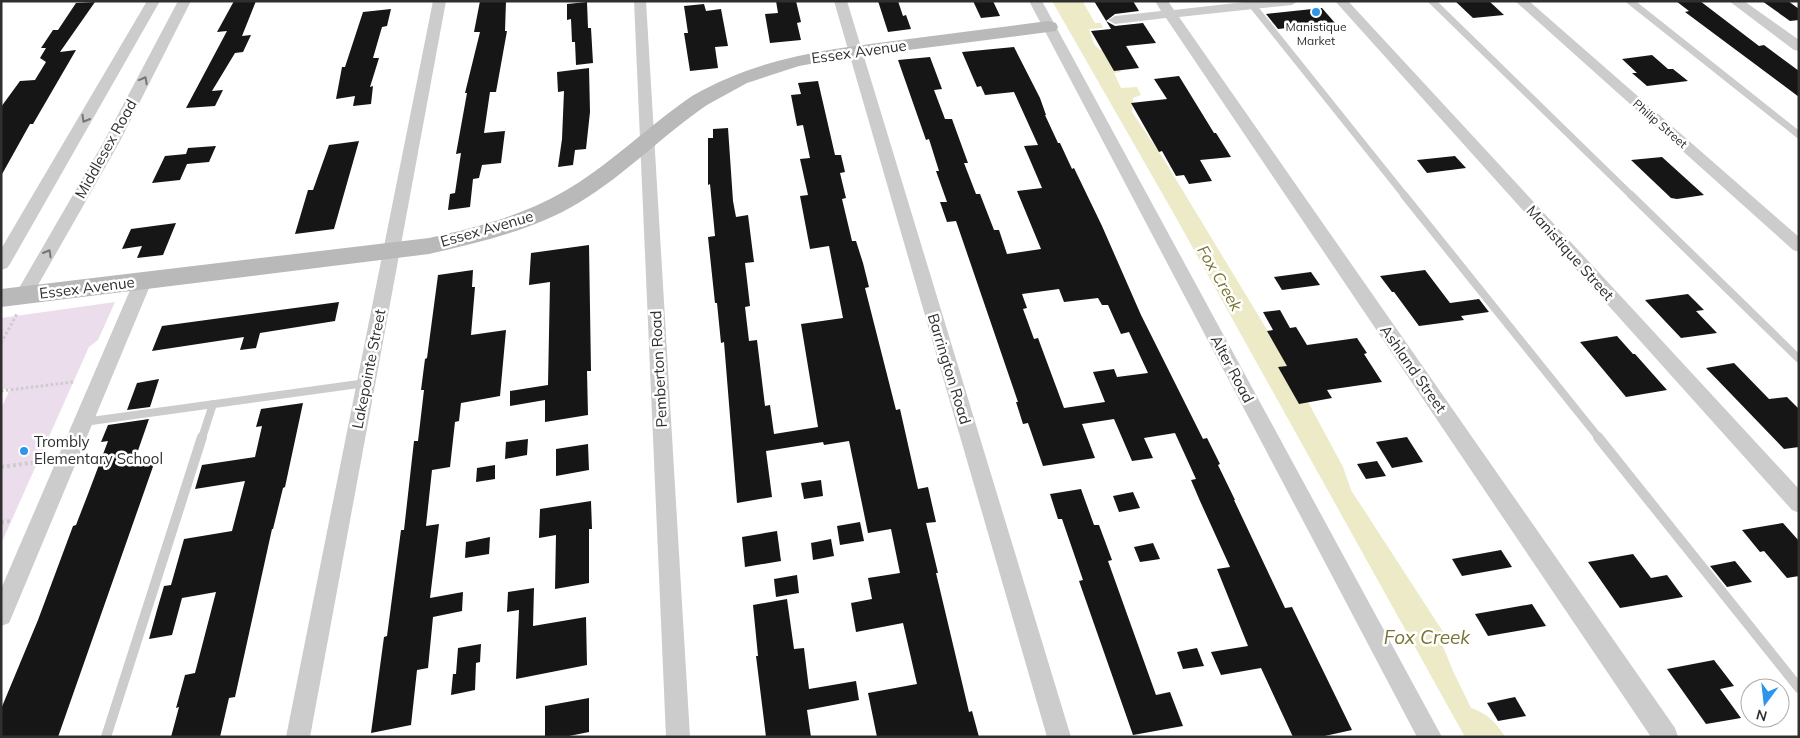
<svg xmlns="http://www.w3.org/2000/svg" width="1800" height="738" viewBox="0 0 1800 738" font-family="Mulish,sans-serif">
	<style>
		.green { fill: #ecdded }
		.water { fill: #edeac8 }
		.building { fill: #161616; fill-rule: evenodd }
		.lines { fill: none; stroke-linecap: round; stroke-linejoin: round }
		.path-far1 { stroke: #ccc; stroke-width: 3; stroke-dasharray: 2.5 2.5; stroke-linecap: butt }
		.path { stroke: #ccc; stroke-width: 4; stroke-dasharray: 3 3; stroke-linecap: butt }
		.lane-far2 { stroke: #ccc; stroke-width: 7 }
		.lane-far1 { stroke: #ccc; stroke-width: 8 }
		.lane { stroke: #ccc; stroke-width: 10 }
		.street { fill: #ccc; fill-rule: evenodd }
		.secondary { fill: #b9b9b9; fill-rule: evenodd }
		.oneway { stroke: #767676 }
		.poi-dot { fill: #2e95ea; stroke: #fff; stroke-width: 2 }
		.labels { text-anchor: middle; stroke-width: 5; stroke-linejoin: round; paint-order: stroke }
		.far-poi-label { font-size: 12px; fill: #2f2f2f; stroke: #fff }
		.far-street-label { font-size: 12px; fill: #2f2f2f; stroke: #fff }
		.street-label { font-size: 15px; fill: #2f2f2f; stroke: #fff }
		.poi-label { font-size: 15px; fill: #2f2f2f; stroke: #fff; text-anchor: start }
		.water-label { font-size: 16px; font-style: italic; fill: #7a7333; stroke: #fff }
		.near-water-label { font-size: 19px; font-style: italic; fill: #7a7333; stroke: #fff }
	</style>
	<rect width="100%" height="100%" fill="#fff"/>
	<path class="green" d="M115 302 98 340 89 347 1 544V409L10 389H1V318Z"/>
	<path class="water" d="M1052 1 1083 2 1095 23H1101L1103 28 1089 29 1094 44 1100 50 1108 49 1121 72 1114 73 1121 88 1137 87 1141 95 1133 98 1132 112 1163 158 1286 361 1343 467 1351 490 1449 641 1442 644 1453 671 1471 708C1488 714 1496 722 1505 737H1465L1174 214Z"/>
	<g class="building">
		<path d="M234 1H256L242 36 251 35 243 52 235 53 212 91 223 90 215 106 186 108 227 31 217 32Z"/>
		<path d="M480 1H506L505 31H507L496 92H490L484 133 505 131 501 163 482 165 479 178 473 179 470 207 448 210 450 194 455 193 461 153 456 154 467 93H465L480 32H474Z"/>
		<path d="M776 1H796L801 22 797 23 801 40 770 43 765 14 778 13Z"/>
		<path d="M878 1H898L903 16 906 15 911 29 888 32Z"/>
		<path d="M973 1H993L1000 16 981 18Z"/>
		<path d="M1094 1H1133L1139 11 1115 14 1106 21 1115 26 1143 23 1156 43 1126 46 1139 68 1114 71 1091 31 1111 29Z"/>
		<path d="M1455 1H1489L1504 15 1473 18Z"/>
		<path d="M1676 1H1700L1759 46 1764 45 1799 71V97L1685 12 1689 11Z"/>
		<path d="M1762 1H1788L1799 9V20L1790 21Z"/>
		<path d="M95 2 60 52 76 50 33 124H30L1 176V107L20 81 35 80 46 62 40 58 46 48H41L53 30H58L76 3Z"/>
		<path d="M587 2 588 28H591L593 63 576 65 575 42H572L571 19 567 20V4Z"/>
		<path d="M704 4 706 11 721 9 728 46 715 47 718 68 690 71 684 33H688L684 6Z"/>
		<path d="M1322 8 1335 23 1278 29 1266 14Z"/>
		<path d="M391 9 387 26 382 27 373 58H379L370 87 373 86 371 104 353 106 355 96 336 99 342 67H345L363 12Z"/>
		<path d="M1014 47 1040 98 1046 115H1045L1058 143H1060L1072 169 1074 168 1102 226 1141 315 1203 439 1207 438 1220 464 1218 465 1235 500H1234L1285 608 1292 607 1352 730 1320 737H1293L1261 668 1221 675 1211 652 1248 646 1217 569 1230 567 1200 501 1191 480 1196 479 1175 433 1144 438 1153 458 1132 461 1114 419 1082 424 1095 458 1043 466 1028 423 1023 424 1016 402H1018L956 221 947 222 940 202H947L936 171H939L929 139 926 140 898 60 930 57 942 89 934 90 945 119H952L968 163H964L976 194H980L994 230H999L1007 254 1041 249 1017 191 1042 188 1024 146 1038 145 1014 92 985 95 981 86 977 87 962 52ZM1059 289 1064 302 1098 298 1102 305H1108L1121 334 1129 332 1148 373 1117 377 1114 369 1093 372 1105 402 1064 408 1038 338 1034 339 1023 309 1027 308 1022 294Z"/>
		<path d="M1652 55 1668 69H1673L1688 81 1647 86 1632 73H1637L1622 59Z"/>
		<path d="M589 68 590 112 586 149 575 150 573 165 558 167 562 139 564 91 558 92 557 72Z"/>
		<path d="M1179 76 1214 133H1216L1231 157 1200 160 1212 181 1189 184 1184 175 1176 176 1162 151 1159 152 1131 103 1167 99 1154 79Z"/>
		<path d="M818 81 835 155H841L845 172 840 173 846 198 842 199 852 241H856L863 263 869 287 865 288 896 410 900 409 918 489 928 487 936 522 926 523 938 573H936L969 712 972 711 979 737H877L868 693 917 684 903 623 856 632 851 603 872 599 868 578 900 573 891 529 868 533 849 441 824 445 823 442 766 451 772 497 737 503 724 342 721 343 717 303H715L708 237 715 236 710 184 708 185V138H713V129L728 128 733 201 736 217 748 215 754 262 745 263 750 306 745 307 749 341 757 340 765 406 770 405 774 434 818 427 801 324 843 318 829 246 810 249 800 196 808 195 800 159 810 158 803 125 797 126 791 95 801 94 798 83Z"/>
		<path d="M359 141 334 229 295 234 308 190H313L329 145Z"/>
		<path d="M216 146 209 162 187 164 180 180 152 183 165 156 186 154 188 148Z"/>
		<path d="M1455 156 1466 168 1427 173 1417 160Z"/>
		<path d="M1662 157 1704 195 1677 199 1671 198 1631 160Z"/>
		<path d="M176 223 163 255 137 258 142 246 122 249 131 229Z"/>
		<path d="M589 245 591 371H587L588 415 545 422V400L510 406V391L548 385 550 282 529 285 531 253Z"/>
		<path d="M473 270 472 287H475L471 335 506 330 500 396 461 403 459 421 455 422 450 467 432 470 426 526 439 524 430 598 463 592 462 611 433 617 428 668 417 670 411 725 371 733 384 637 387 636 401 530H404L414 441H418L424 390H421L425 359 427 358 438 275Z"/>
		<path d="M1425 270 1450 303 1479 299 1489 312 1461 316 1464 320 1419 326 1394 292H1392L1380 276Z"/>
		<path d="M1311 272 1320 285 1282 290 1274 277Z"/>
		<path d="M1688 294 1704 310 1696 311 1717 333 1681 338 1645 300Z"/>
		<path d="M339 302 335 321 260 333 256 348 240 350 244 337 152 351 162 326Z"/>
		<path d="M1280 310 1290 328 1296 327 1307 345 1357 338 1367 353 1364 354 1382 382 1327 390 1332 398 1299 404 1278 367 1287 366 1267 331 1273 330 1263 312Z"/>
		<path d="M1617 336 1633 354H1635L1667 390 1626 397 1580 342Z"/>
		<path d="M1734 363 1769 399 1787 397 1799 409V447L1784 449 1706 368Z"/>
		<path d="M159 379 150 407 127 410 137 383Z"/>
		<path d="M303 403 285 487 283 488 273 529H272L235 697 229 698 220 737H171L179 707 176 708 185 675 195 673 216 592 182 598 172 635 149 639 157 610 164 586 171 585 184 539 232 531 245 481 195 489 202 465 255 457 262 426 256 427 261 409Z"/>
		<path d="M149 419 134 462 156 458 58 737H1V709L38 620 73 526 76 525 88 494 108 441 101 442 108 425Z"/>
		<path d="M1407 437 1423 462 1392 468 1376 442Z"/>
		<path d="M528 439 527 455 505 459 506 442Z"/>
		<path d="M588 444 589 470 556 476V449Z"/>
		<path d="M1377 461 1386 476 1366 479 1357 464Z"/>
		<path d="M495 465V479L476 482 477 468Z"/>
		<path d="M821 480 823 496 804 499 801 483Z"/>
		<path d="M1081 489 1094 525H1099L1112 560 1108 561 1156 695 1170 692 1183 726 1133 735 1079 581 1083 580 1062 519H1058L1050 494Z"/>
		<path d="M1133 492 1140 508 1119 512 1113 496Z"/>
		<path d="M591 501 592 529H589V583L555 589 556 535 539 538 540 509Z"/>
		<path d="M860 522 864 541 840 545 837 526Z"/>
		<path d="M1783 523 1799 541V576L1787 578 1764 551 1760 552 1742 530Z"/>
		<path d="M777 531 781 561 745 567 742 537Z"/>
		<path d="M490 537 489 554 465 558 466 542Z"/>
		<path d="M831 539 834 556 813 560 811 543Z"/>
		<path d="M1153 543 1160 559 1140 562 1134 547Z"/>
		<path d="M1501 550 1512 567 1462 576 1452 559Z"/>
		<path d="M1633 554 1651 578 1667 575 1683 597 1620 608 1588 562Z"/>
		<path d="M1735 561 1752 582 1727 587 1710 566Z"/>
		<path d="M797 575 799 593 776 597 774 579Z"/>
		<path d="M534 588 533 626 586 617 587 665 516 679 519 610 507 612 508 592Z"/>
		<path d="M787 599 794 649 804 648 809 689 856 681 859 700 807 710 811 737H766L756 656H758L753 605Z"/>
		<path d="M1532 604 1546 626 1488 636 1475 614Z"/>
		<path d="M481 644 480 662 476 663 475 690 451 695 453 674H456L458 648Z"/>
		<path d="M1197 648 1204 666 1183 669 1177 652Z"/>
		<path d="M1714 660 1734 686 1720 689 1741 718 1706 724 1667 669Z"/>
		<path d="M1515 697 1526 716 1498 721 1487 703Z"/>
		<path d="M589 698V732L564 737H545V706Z"/>
	</g>
	<g class="lines">
		<g class="path-far1">
			<path d="M1 343 17 314"/>
			<path d="M1 391 73 382"/>
		</g>
		<g class="path">
			<path d="M1 467 38 462"/>
			<path d="M1 522 11 521"/>
		</g>
		<g class="lane-far2">
			<path d="M1249 1 1405 196"/>
			<path d="M1432 1 1632 196"/>
			<path d="M1630 1 1799 135"/>
		</g>
		<g class="lane-far1">
			<path d="M1404 195 1599 438"/>
			<path d="M1631 195 1799 359"/>
			<path d="M84 422 366 383"/>
			<path d="M202 438 213 404"/>
		</g>
		<g class="lane">
			<path d="M1598 437 1799 688"/>
			<path d="M106 737 202 437"/>
		</g>
		<g class="street">
			<path d="M147 1H160L10 264 7 268 1 270V249Z"/>
			<path d="M178 1H191L119 143 30 299 24 301 18 299 15 295 103 143Z"/>
			<path d="M433 1H446L310 737H286Z"/>
			<path d="M634 1H646L690 737H666Z"/>
			<path d="M834 1H847L1071 737H1047Z"/>
			<path d="M1029 1H1042L1442 737H1417Z"/>
			<path d="M1155 1H1168L1174 10 1253 1H1298L1292 5 1179 17 1675 728 1678 737H1651L1166 18 1115 24 1108 20 1115 16 1161 11Z"/>
			<path d="M1335 1H1348L1799 489V513L1792 510Z"/>
			<path d="M1515 1H1529L1799 237V252L1793 250Z"/>
			<path d="M1729 1H1744L1799 40V51L1794 50Z"/>
			<path d="M143 275 149 277 152 281 12 616 9 623 1 626V589L134 281 137 277Z"/>
		</g>
		<path class="secondary" d="M1049 21 1056 23 1058 27 1056 31 838 59 799 66 747 83 707 105C663 135 625 175 580 202 534 230 481 242 429 254L1 307V289L429 238C475 228 521 216 563 192 609 166 648 126 692 96 762 56 830 49 909 39 955 33 1002 27 1049 21Z"/>
	</g>
	<defs><path id="oneway-chevron" d="M-2-3.5L2.5 0L-2 3.5" fill="none" stroke-width="1.6" stroke-linecap="round" stroke-linejoin="round" transform="scale(1.25)"/></defs>
	<g class="oneway">
		<use href="#oneway-chevron" transform="translate(144 80) rotate(-62)"/>
		<use href="#oneway-chevron" transform="translate(85 119) rotate(120)"/>
		<use href="#oneway-chevron" transform="translate(48 253) rotate(-60)"/>
	</g>
	<g class="poi-dot">
		<circle cx="1316" cy="12" r="5"/>
		<circle cx="24" cy="451" r="5"/>
	</g>
	<g class="labels">
		<g class="far-poi-label">
			<text x="1316" y="31">Manistique<tspan x="1316" dy="14">Market</tspan></text>
		</g>
		<g class="far-street-label">
			<text transform="translate(1660 124) rotate(41)" y="4">Philip Street</text>
		</g>
		<g class="street-label">
			<text transform="translate(859 52) rotate(-8)" y="5">Essex Avenue</text>
			<text transform="translate(106 149) rotate(-61)" y="5">Middlesex Road</text>
			<text transform="translate(487 229) rotate(-16)" y="5">Essex Avenue</text>
			<text transform="translate(1570 253) rotate(48)" y="5">Manistique Street</text>
			<text transform="translate(87 288) rotate(-7)" y="5">Essex Avenue</text>
			<text transform="translate(369 369) rotate(-79)" y="5">Lakepointe Street</text>
			<text transform="translate(659 369) rotate(-93)" y="5">Pemberton Road</text>
			<text transform="translate(949 369) rotate(73)" y="5">Barrington Road</text>
			<text transform="translate(1232 369) rotate(62)" y="5">Alter Road</text>
			<text transform="translate(1413 369) rotate(55)" y="5">Ashland Street</text>
		</g>
		<g class="poi-label">
			<text x="34" y="447">Trombly<tspan x="34" dy="17">Elementary School</tspan></text>
		</g>
		<g class="water-label">
			<text transform="translate(1220 278) rotate(60)" y="6">Fox Creek</text>
		</g>
		<g class="near-water-label">
			<text x="1427" y="644">Fox Creek</text>
		</g>
	</g>
	<rect width="1800" height="738" fill="none" stroke="#2f2f2f" stroke-width="5"/>
	<g transform="translate(1765 703) rotate(195)"><circle r="24" fill="#ffffff" stroke="#acacac"/>
	<path d="M0-4L9 19L0 12L-9 19Z" fill="#2e95ea"/>
	<text y="-8" font-size="14" font-weight="bold" text-anchor="middle" fill="#2f2f2f">N</text>
	</g>
</svg>
